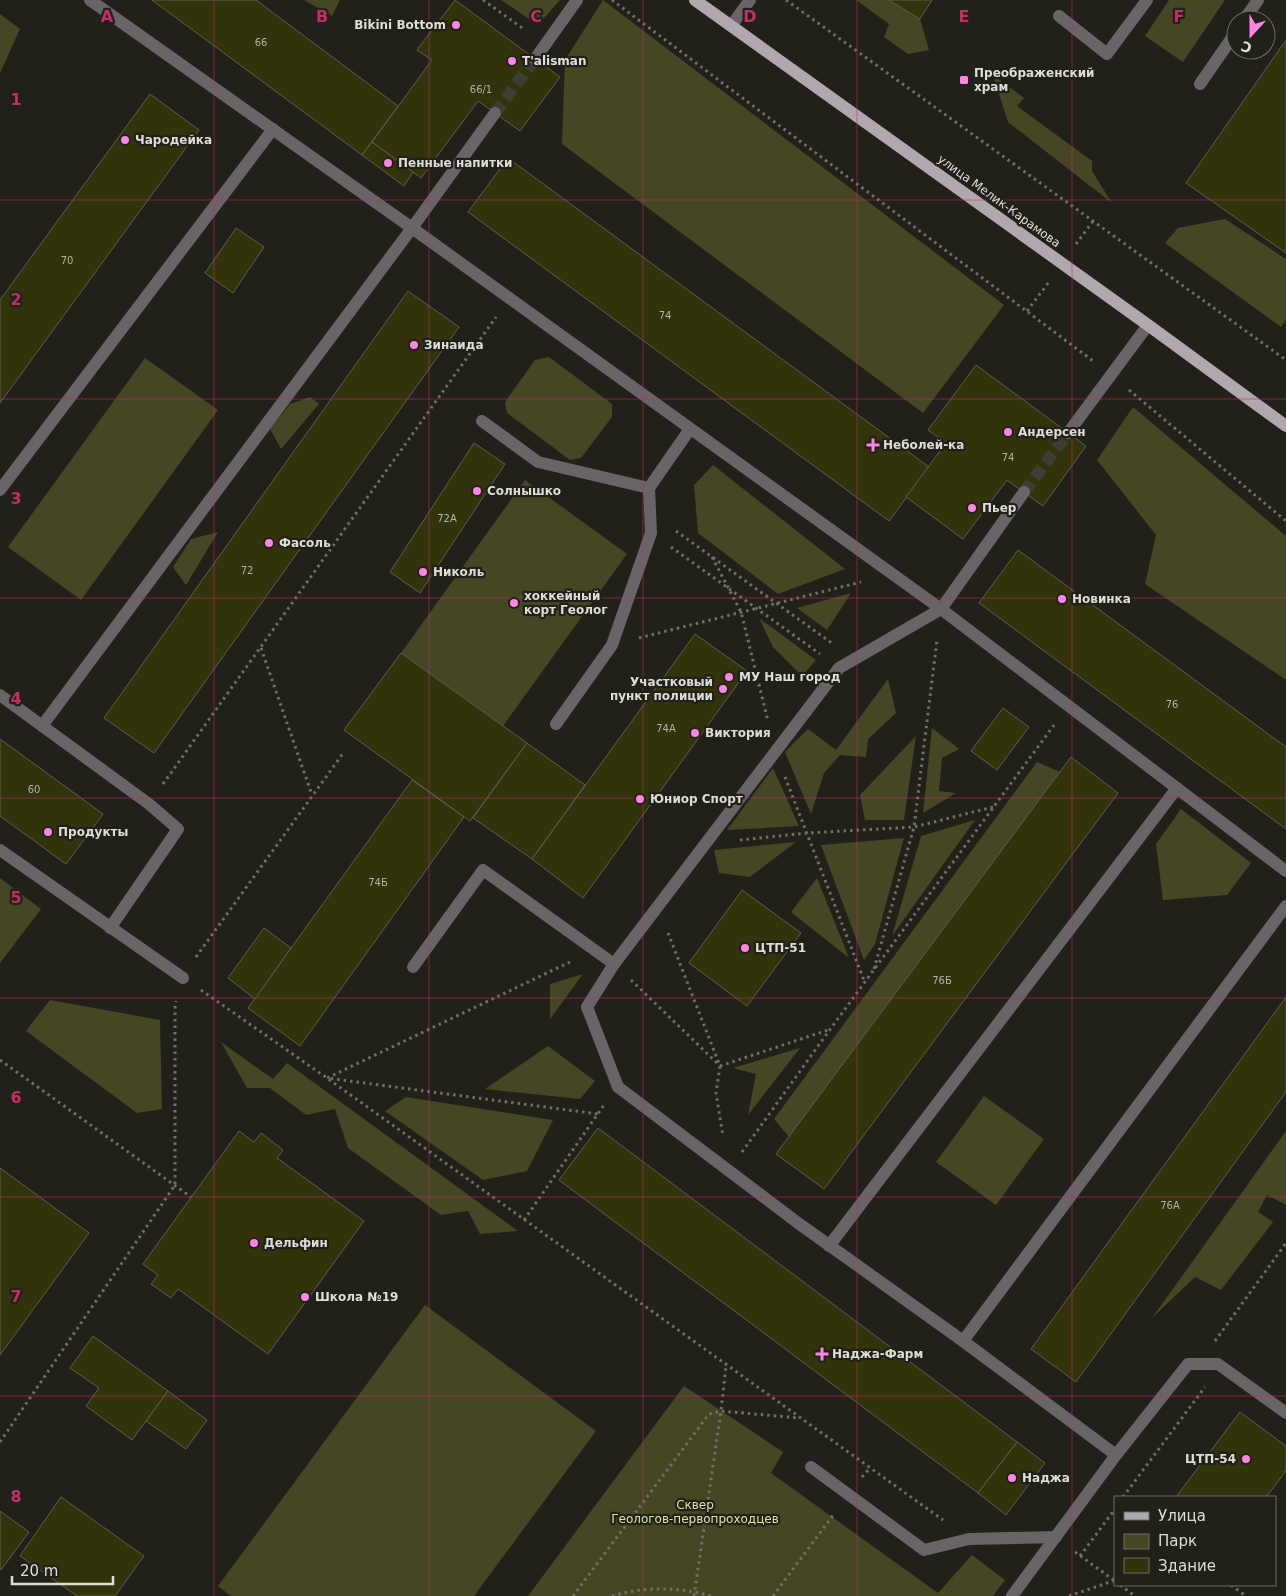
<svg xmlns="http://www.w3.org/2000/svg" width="1286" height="1596" viewBox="0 0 1286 1596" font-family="'DejaVu Sans',sans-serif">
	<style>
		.green { fill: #464625 }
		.building { fill: #32320b; stroke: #5c5c53 }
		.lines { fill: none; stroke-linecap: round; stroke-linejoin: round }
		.minor-tunnel { stroke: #3d3d36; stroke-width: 12; stroke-dasharray: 12 6; stroke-linecap: butt }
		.path { stroke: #707069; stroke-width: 3; stroke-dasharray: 2.5 4; stroke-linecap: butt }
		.minor { stroke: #686467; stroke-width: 12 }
		.major { stroke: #b0a8ae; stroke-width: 12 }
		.grid { fill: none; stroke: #c52c68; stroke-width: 1; stroke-opacity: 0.55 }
		.poi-dot { fill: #fb86e5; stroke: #212119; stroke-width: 2 }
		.labels { text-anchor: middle; stroke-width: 4.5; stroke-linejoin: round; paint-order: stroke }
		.number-label { font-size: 10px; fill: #b3b3a6 }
		.poi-label { font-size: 12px; font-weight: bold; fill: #deded9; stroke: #212119; text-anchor: start }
		.street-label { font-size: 12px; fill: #deded9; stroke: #212119 }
		.park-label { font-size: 12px; fill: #e1e29e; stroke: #212119 }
		.grid-label { font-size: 16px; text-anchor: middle; font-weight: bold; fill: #c52c68; stroke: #212119; stroke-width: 4.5; stroke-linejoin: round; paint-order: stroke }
	</style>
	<rect width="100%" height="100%" fill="#212119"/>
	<g class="green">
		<path d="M304 0H340L332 16Z"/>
		<path d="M501 0H560L538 25Z"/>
		<path d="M603 0 1004 305 923 413 562 144 565 60Z"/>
		<path d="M856 0H889L920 19 929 50 908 54 884 37 889 24Z"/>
		<path d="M1169 0H1225L1183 62 1145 36Z"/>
		<path d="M0 14 20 29 0 73Z"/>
		<path d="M993 75 1024 98 1017 106 1092 161V171L1112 203 1008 122Z"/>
		<path d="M1225 219 1286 259V320L1281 327 1165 243 1178 228Z"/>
		<path d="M549 357 612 404V417L581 458 570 460 507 413 505 402 535 360Z"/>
		<path d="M145 358 218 410 81 600 8 547Z"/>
		<path d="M310 397 319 404 281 449 270 429 290 404Z"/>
		<path d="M1133 407 1286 536V680L1145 584 1156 535 1097 460Z"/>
		<path d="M713 465 845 569 778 594 698 533 694 485Z"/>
		<path d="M525 480 627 554 503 726 401 653Z"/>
		<path d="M218 532 186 585 173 567 191 539Z"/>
		<path d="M851 593 827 630 797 608Z"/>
		<path d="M759 618 816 660 802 676 773 647Z"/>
		<path d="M888 679 896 713 868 739 866 757 840 755 824 773 811 814 785 752 808 729 836 750Z"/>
		<path d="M932 728 959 749 942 758 939 791 956 793 923 813Z"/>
		<path d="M916 736 904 820H865L860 795Z"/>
		<path d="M1037 762 1060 772 789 1137 774 1119Z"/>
		<path d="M773 768 799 826 727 830Z"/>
		<path d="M1181 809 1251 863 1227 895 1163 900 1156 844Z"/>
		<path d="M975 820 892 936 921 836Z"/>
		<path d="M904 838 875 944 864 960 821 845Z"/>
		<path d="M796 842 750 877 719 873 714 850Z"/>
		<path d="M0 878 41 909 0 963Z"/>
		<path d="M817 878 849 958 791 912Z"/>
		<path d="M583 974 550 1019V984Z"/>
		<path d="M50 1000 160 1020 162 1109 137 1113 26 1031Z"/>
		<path d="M221 1042 273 1079 287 1063 518 1231 480 1234 468 1211 441 1215 348 1148 335 1109 306 1115 270 1088H247Z"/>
		<path d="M548 1046 595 1081 580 1099 485 1089Z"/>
		<path d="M800 1048 748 1115 756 1074 733 1068Z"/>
		<path d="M984 1096 1044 1139 996 1205 936 1162Z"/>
		<path d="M406 1097 553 1120 527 1171 483 1180 385 1111Z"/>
		<path d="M1286 1131V1205L1267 1195 1258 1212 1273 1222 1221 1290 1195 1277 1152 1318Z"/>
		<path d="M425 1305 596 1431 474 1596H231L218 1586Z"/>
		<path d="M684 1386 783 1452 771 1473 938 1593 972 1555 1005 1580 993 1596H528Z"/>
	</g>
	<g class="building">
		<path d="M152 0H256L398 106 362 155Z"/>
		<path d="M455 0 560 77 520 131 478 101 421 178 372 142 432 60 417 50Z"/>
		<path d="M889 0H932L920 19Z"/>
		<path d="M1286 40V253L1186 183Z"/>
		<path d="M150 94 199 130 0 403V300Z"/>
		<path d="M372 142 413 172 404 186 362 155Z"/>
		<path d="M508 158 929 467 889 521 468 212Z"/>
		<path d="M236 228 264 247 233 293 205 273Z"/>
		<path d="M408 291 459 327 154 753 104 718Z"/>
		<path d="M976 365 1086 446 1043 506 1007 480 963 539 906 497 946 443 928 430Z"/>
		<path d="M474 443 505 464 420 593 390 572Z"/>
		<path d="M1018 550 1286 747V829L979 603Z"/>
		<path d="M695 634 747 671 583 898 532 859Z"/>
		<path d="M401 653 527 743 470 821 344 730Z"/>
		<path d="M1003 708 1029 727 997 770 971 751Z"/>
		<path d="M0 739 103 814 66 864 0 816Z"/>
		<path d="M527 743 585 785 532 859 473 818Z"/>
		<path d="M1071 757 1118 793 824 1189 776 1154Z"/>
		<path d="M412 780 464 817 300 1046 248 1008Z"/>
		<path d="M742 890 801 933 747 1006 689 963Z"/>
		<path d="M264 928 291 948 255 999 228 978Z"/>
		<path d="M1286 997V1092L1076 1382 1031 1349Z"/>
		<path d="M598 1128 1017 1442 978 1493 559 1180Z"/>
		<path d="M239 1131 254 1142 261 1133 283 1150 277 1158 364 1221 268 1354 178 1289 171 1298 151 1284 158 1275 143 1264Z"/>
		<path d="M0 1168 89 1233 0 1355Z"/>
		<path d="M93 1336 168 1391 132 1440 86 1406 99 1388 70 1368Z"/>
		<path d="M168 1391 207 1420 186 1449 146 1421Z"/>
		<path d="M1240 1412 1286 1446V1471L1266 1497H1176Z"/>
		<path d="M1017 1442 1045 1463 1006 1515 978 1493Z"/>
		<path d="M61 1497 144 1556 115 1596H77L20 1556Z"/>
		<path d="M0 1511 29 1532 1 1570 0 1569Z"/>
	</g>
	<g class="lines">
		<g class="minor-tunnel">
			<path d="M495 113 535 59"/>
			<path d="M1024 492 1068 433"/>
		</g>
		<g class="path">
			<path d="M483 0 525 30"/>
			<path d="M612 0 1093 361"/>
			<path d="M786 0 1286 360"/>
			<path d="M1076 244 1093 221"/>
			<path d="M1027 311 1049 282"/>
			<path d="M1129 390 1286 521"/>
			<path d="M676 531 833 644"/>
			<path d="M671 547 820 654"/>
			<path d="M712 557 741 612 768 721"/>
			<path d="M639 638 861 582"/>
			<path d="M261 648 312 795"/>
			<path d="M785 777 865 983"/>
			<path d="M163 784 496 317"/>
			<path d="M740 840 807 833 914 827 993 807"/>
			<path d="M668 933 720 1066 716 1093 723 1136"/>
			<path d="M196 957 344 752"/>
			<path d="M570 962 327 1078 598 1114"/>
			<path d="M874 969 914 827 937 640"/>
			<path d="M631 980 718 1064"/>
			<path d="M201 990 327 1078 943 1520"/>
			<path d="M0 1060 191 1197"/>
			<path d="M720 1066 831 1029"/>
			<path d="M742 1152 831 1028 1054 725"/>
			<path d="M524 1220 604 1105"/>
			<path d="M1215 1341 1286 1243"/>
			<path d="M0 1442 175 1185V1008L176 1001"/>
			<path d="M862 1477 870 1468"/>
			<path d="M1123 1497 1205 1387"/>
			<path d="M1075 1552 1115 1581"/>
			<path d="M1080 1556 1115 1509"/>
			<path d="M1120 1585 1135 1596"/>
			<path d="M1231 1585 1246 1596"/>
			<path d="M573 1596 709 1414 721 1411 799 1418"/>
			<path d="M612 1596C644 1586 679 1587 711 1596"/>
			<path d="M694 1596 721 1411 726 1366"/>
			<path d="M773 1596 834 1514"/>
			<path d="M1069 1596 1113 1581"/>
		</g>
		<g class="minor">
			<path d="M90 0 412 228 941 609 1286 871"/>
			<path d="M1059 16 1107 54 1147 0"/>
			<path d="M1244 20 1258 0"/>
			<path d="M731 26 750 0"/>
			<path d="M535 59 577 0"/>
			<path d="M1200 84 1236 32"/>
			<path d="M482 421 538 462 649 488"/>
			<path d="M1068 433 1148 325"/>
			<path d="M0 490 273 129"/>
			<path d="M1024 492 941 609 839 668 614 964 587 1007 618 1087 798 1223 963 1341 1116 1455"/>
			<path d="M0 695 149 804 178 829 110 928"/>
			<path d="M556 724 612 645 651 533 649 488 690 429"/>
			<path d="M42 726 412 228 495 113"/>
			<path d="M0 850 183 978"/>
			<path d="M413 967 483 870 614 964"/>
			<path d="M829 1246 1177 788"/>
			<path d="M963 1341 1286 906"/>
			<path d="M811 1467 924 1550 969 1539 1056 1537"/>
			<path d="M1012 1596 1116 1455 1188 1364H1218L1286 1413"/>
		</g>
		<path class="major" d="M695 0 1148 325 1286 426"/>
	</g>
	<path class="grid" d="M214 0V1596M429 0V1596M643 0V1596M857 0V1596M1072 0V1596M0 200H1286M0 399H1286M0 598H1286M0 798H1286M0 998H1286M0 1197H1286M0 1396H1286"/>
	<g class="poi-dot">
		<circle cx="456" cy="25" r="5"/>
		<circle cx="512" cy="61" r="5"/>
		<rect x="959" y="75" width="10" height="10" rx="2.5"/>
		<circle cx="125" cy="140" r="5"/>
		<circle cx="388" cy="163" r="5"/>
		<circle cx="414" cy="345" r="5"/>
		<circle cx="1008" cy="432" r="5"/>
		<path d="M870.5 437.5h5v5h5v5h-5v5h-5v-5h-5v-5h5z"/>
		<circle cx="477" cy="491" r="5"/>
		<circle cx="972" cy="508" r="5"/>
		<circle cx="269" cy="543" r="5"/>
		<circle cx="423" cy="572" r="5"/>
		<circle cx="1062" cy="599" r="5"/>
		<circle cx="514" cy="603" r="5"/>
		<circle cx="729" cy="677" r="5"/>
		<circle cx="723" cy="689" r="5"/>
		<circle cx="695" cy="733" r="5"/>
		<circle cx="640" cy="799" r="5"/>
		<circle cx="48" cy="832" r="5"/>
		<circle cx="745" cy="948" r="5"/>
		<circle cx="254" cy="1243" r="5"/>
		<circle cx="305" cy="1297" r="5"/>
		<path d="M819.5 1346.5h5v5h5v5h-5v5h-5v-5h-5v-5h5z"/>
		<circle cx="1246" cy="1459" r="5"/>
		<circle cx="1012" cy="1478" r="5"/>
	</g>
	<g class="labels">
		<g class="number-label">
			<text x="261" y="46">66</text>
			<text x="481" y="93">66/1</text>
			<text x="67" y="264">70</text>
			<text x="665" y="319">74</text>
			<text x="1008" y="461">74</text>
			<text x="447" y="522">72А</text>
			<text x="247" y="574">72</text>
			<text x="1172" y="708">76</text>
			<text x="666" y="732">74А</text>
			<text x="34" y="793">60</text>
			<text x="378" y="886">74Б</text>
			<text x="942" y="984">76Б</text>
			<text x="1170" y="1209">76А</text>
		</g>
		<g class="poi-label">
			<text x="446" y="29" text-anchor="end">Bikini Bottom</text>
			<text x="522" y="65">T'alisman</text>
			<text x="974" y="77">Преображенский<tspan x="974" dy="14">храм</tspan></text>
			<text x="135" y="144">Чародейка</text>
			<text x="398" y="167">Пенные напитки</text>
			<text x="424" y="349">Зинаида</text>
			<text x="1018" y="436">Андерсен</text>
			<text x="883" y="449">Неболей-ка</text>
			<text x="487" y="495">Солнышко</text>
			<text x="982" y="512">Пьер</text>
			<text x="279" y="547">Фасоль</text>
			<text x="433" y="576">Николь</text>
			<text x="524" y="600">хоккейный<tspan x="524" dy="14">корт Геолог</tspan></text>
			<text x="1072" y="603">Новинка</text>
			<text x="739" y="681">МУ Наш город</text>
			<text x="713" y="686" text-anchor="end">Участковый<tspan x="713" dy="14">пункт полиции</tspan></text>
			<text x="705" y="737">Виктория</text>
			<text x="650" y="803">Юниор Спорт</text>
			<text x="58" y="836">Продукты</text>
			<text x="755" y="952">ЦТП-51</text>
			<text x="264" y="1247">Дельфин</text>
			<text x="315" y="1301">Школа №19</text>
			<text x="832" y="1358">Наджа-Фарм</text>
			<text x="1236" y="1463" text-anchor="end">ЦТП-54</text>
			<text x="1022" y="1482">Наджа</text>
		</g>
		<g class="street-label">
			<text transform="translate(999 201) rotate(36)" y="4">улица Мелик-Карамова</text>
		</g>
		<g class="park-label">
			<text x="695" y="1509">Сквер<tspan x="695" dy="14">Геологов-первопроходцев</tspan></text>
		</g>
	</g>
	<g class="grid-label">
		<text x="107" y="22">A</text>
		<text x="322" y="22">B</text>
		<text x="536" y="22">C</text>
		<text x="750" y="22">D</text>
		<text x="964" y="22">E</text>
		<text x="1179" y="22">F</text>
		<text x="16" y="105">1</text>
		<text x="16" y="305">2</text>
		<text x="16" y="504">3</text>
		<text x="16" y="704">4</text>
		<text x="16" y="903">5</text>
		<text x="16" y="1103">6</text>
		<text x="16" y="1302">7</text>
		<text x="16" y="1502">8</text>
	</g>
	<rect x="1114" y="1496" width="162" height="90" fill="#212119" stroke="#6d6d66"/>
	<rect x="1124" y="1512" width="25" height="8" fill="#b0a8ae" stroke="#6d6d66"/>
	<text x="1158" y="1521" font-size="15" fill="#deded9">Улица</text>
	<rect x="1124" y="1534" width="25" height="15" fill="#464625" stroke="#6d6d66"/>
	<text x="1158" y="1546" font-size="15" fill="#deded9">Парк</text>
	<rect x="1124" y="1558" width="25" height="15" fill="#32320b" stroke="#6d6d66"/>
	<text x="1158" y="1571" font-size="15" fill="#deded9">Здание</text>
	<g transform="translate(1251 35) rotate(201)"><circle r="24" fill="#212119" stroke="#6d6d66"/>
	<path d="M0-4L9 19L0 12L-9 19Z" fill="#fb86e5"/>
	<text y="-8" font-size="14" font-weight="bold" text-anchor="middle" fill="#deded9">С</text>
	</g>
	<path d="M12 1576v8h101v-8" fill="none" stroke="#deded9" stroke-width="2.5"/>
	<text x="20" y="1576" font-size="15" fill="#deded9" stroke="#212119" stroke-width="4" paint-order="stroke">20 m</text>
</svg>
